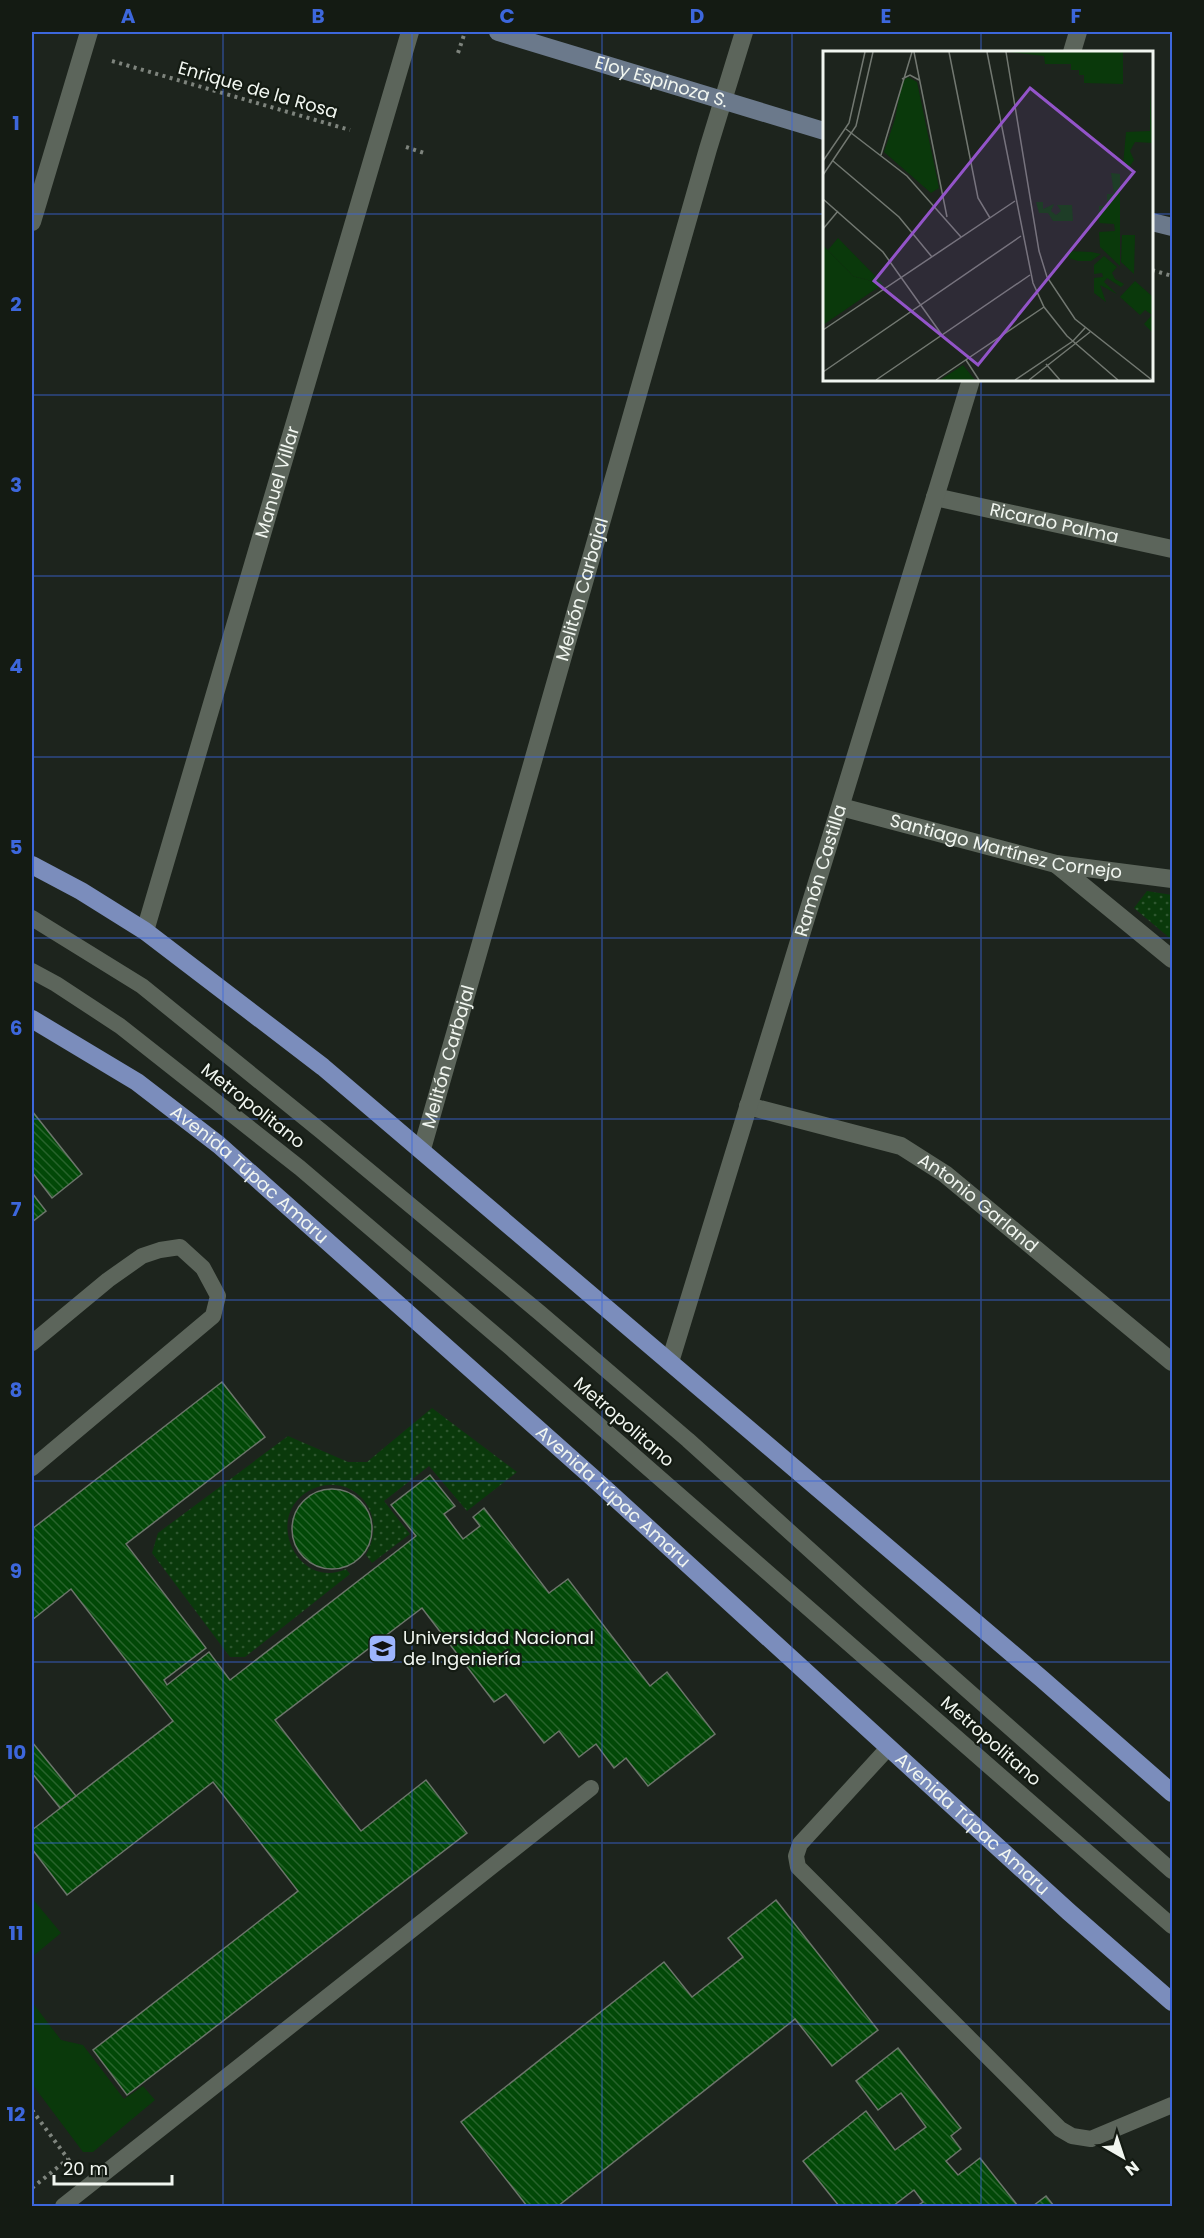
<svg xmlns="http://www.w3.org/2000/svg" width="1204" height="2238" viewBox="0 0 1204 2238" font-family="Poppins,sans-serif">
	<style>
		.park { fill: #0a390b }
		.garden { fill: url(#garden-dots) }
		.building { fill: url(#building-back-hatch); stroke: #6c756b; stroke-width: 1.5 }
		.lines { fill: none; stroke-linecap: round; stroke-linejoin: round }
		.path { stroke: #7e847d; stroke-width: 4; stroke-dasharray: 3 4.5; stroke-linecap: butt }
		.lane { stroke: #5c655b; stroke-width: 16 }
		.street { stroke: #5c655b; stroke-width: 18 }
		.secondary { stroke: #6b798b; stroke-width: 18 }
		.primary { stroke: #7b8dbc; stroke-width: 18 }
		.grid { fill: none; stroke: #3d67dc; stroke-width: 1.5; stroke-opacity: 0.55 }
		.labels { text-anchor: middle; stroke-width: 4.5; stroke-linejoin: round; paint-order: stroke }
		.street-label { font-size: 18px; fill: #f1f6f0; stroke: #141b13 }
		.poi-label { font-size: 18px; fill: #f1f6f0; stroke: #141b13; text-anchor: start }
		.inset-road { fill: none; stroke: #727871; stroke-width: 1.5 }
		.view { fill: #9354c9; fill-opacity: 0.15; stroke: #9354c9; stroke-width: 3 }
		.inset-edge { fill: none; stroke: #f1f6f0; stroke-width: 3 }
		.neatline { fill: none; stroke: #3d67dc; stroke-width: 2 }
		.grid-label { font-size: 20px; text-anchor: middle; font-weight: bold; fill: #3d67dc }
	</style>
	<defs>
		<pattern id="garden-dots" width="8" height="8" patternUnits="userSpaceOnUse" patternTransform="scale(1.5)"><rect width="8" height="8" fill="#0a390b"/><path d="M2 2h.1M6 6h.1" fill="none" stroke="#2e562f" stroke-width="1.8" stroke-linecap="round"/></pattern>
		<pattern id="building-back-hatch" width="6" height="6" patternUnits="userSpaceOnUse" patternTransform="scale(1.5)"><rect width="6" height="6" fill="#024807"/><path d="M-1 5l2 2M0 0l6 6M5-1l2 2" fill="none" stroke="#27632b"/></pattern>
	</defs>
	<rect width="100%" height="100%" fill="#1d241d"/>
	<g class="park">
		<path d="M32 1898 61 1933 32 1957Z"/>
		<path d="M32 2002 61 2040 83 2045 124 2099 143 2086 155 2100 93 2152H83L32 2084Z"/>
	</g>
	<g class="garden">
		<path d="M1147 891 1172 895V940L1134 908Z"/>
		<path d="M432 1408 517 1472 467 1511 429 1466 384 1501 410 1534 372 1563 366 1555C392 1507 344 1466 304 1494 265 1523 301 1590 346 1569L350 1574 245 1657H230L152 1553 158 1533 288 1436 348 1462H367Z"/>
	</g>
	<g class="building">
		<path d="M32 1111 82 1174 52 1198 32 1172Z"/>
		<path d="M32 1193 46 1211 32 1222Z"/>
		<path d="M222 1382 265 1437 126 1544 206 1648 164 1680 167 1685 209 1652 230 1680 402 1547 416 1536 391 1505 430 1475 455 1506 444 1514 463 1539 480 1526 473 1517 484 1508 549 1593 568 1579 650 1686 667 1672 715 1734 648 1786 626 1758 614 1768 596 1744 579 1757 559 1731 544 1743 506 1694 494 1702 422 1608 275 1720 361 1831 426 1780 467 1833 127 2095 93 2050 298 1891 213 1782 67 1895 32 1849V1830L173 1721 71 1589 32 1620V1529Z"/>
		<circle cx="332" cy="1529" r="40"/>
		<path d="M32 1742 76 1796 60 1808 32 1773Z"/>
		<path d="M776 1900 878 2030 832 2066 795 2019 558 2206H527L461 2122 664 1962 692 1997 743 1957 728 1938Z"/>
		<path d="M898 2048 961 2128 951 2136 961 2149 946 2161 958 2175 980 2158 1018 2206H917L923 2202 914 2190 893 2206H839L803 2161 866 2111 895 2150 926 2127 901 2093 878 2110 856 2081Z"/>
		<path d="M1046 2196 1054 2206H1033Z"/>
	</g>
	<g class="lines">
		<g class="path">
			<path d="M458 53 465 32"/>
			<path d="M112 61 350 130"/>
			<path d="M406 147 427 154"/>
			<path d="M1152 270 1172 276"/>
			<path d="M32 2110 71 2163"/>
			<path d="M32 2188 68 2159"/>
		</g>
		<g class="lane">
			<path d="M32 918 142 986 321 1131 540 1313 688 1440 863 1598 1172 1871"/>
			<path d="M32 971 56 984 120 1026 300 1168 512 1349 1172 1926"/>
			<path d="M32 1343 108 1280 142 1256 160 1250 180 1247 203 1268 218 1296 213 1316 32 1468"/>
			<path d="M889 1747 800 1844 796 1856 798 1867 1060 2129 1072 2136 1091 2139 1172 2105"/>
			<path d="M63 2206 591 1788"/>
		</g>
		<g class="street">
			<path d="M1072 52 1078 32"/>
			<path d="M32 222 89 32"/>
			<path id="s1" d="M935 497 1172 549"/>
			<path id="s2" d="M841 807 1056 864 1172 879"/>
			<path d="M1056 864 1172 959"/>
			<path id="s3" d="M145 931 410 32"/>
			<path id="s4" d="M748 1106 901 1146 945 1174 1172 1362"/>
			<path id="s5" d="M422 1149 708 149 744 32"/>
			<path id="s6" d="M670 1362 971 380"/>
		</g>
		<g class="secondary">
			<path id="s7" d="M498 32 824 131"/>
			<path d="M1152 222 1172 227"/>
		</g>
		<g class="primary">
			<path d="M32 865 81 891 145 931 323 1067 1042 1679 1172 1793"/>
			<path id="s8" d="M32 1019 137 1082 219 1145 601 1485 1069 1912 1172 2002"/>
		</g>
	</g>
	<path class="grid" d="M223 32V2206M412 32V2206M602 32V2206M792 32V2206M981 32V52M32 214H824M1152 214H1172M981 380V2206M32 395H1172M32 576H1172M32 757H1172M32 938H1172M32 1119H1172M32 1300H1172M32 1481H1172M32 1662H1172M32 1843H1172M32 2024H1172"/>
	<defs>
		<symbol id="university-square" viewBox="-11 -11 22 22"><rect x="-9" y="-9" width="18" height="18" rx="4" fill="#9db4fd" stroke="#141b13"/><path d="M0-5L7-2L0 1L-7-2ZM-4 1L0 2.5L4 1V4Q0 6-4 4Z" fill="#111"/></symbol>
	</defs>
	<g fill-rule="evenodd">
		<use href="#university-square" x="366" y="1632" width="33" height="33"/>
	</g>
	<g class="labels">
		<g class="street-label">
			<text dy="6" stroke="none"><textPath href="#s7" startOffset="171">Eloy Espinoza S.</textPath></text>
			<text transform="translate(258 90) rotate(16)" y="6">Enrique de la Rosa</text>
			<text dy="6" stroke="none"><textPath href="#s3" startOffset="468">Manuel Villar</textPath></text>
			<text dy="6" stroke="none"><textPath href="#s1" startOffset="122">Ricardo Palma</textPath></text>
			<text dy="6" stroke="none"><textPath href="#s5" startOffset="582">Melitón Carbajal</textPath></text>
			<text dy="6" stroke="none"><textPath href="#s2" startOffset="170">Santiago Martínez Cornejo</textPath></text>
			<text dy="6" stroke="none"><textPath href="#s6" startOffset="514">Ramón Castilla</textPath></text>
			<text dy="6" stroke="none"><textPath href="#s5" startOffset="96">Melitón Carbajal</textPath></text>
			<text transform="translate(253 1106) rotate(38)" y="6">Metropolitano</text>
			<text dy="6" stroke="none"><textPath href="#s8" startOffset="268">Avenida Túpac Amaru</textPath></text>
			<text dy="6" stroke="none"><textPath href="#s4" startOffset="254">Antonio Garland</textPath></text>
			<text transform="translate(624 1422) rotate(41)" y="6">Metropolitano</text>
			<text dy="6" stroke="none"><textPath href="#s8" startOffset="754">Avenida Túpac Amaru</textPath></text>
			<text transform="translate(991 1741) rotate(41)" y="6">Metropolitano</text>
			<text dy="6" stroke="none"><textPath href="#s8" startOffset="1240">Avenida Túpac Amaru</textPath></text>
		</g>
		<g class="poi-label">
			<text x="403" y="1644">Universidad Nacional<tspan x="403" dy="21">de Ingeniería</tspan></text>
		</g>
	</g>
	<g transform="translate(823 51)">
		<rect width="330" height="330" fill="#1d241d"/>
		<path d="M187 1H300V33L261 32V24H256V19H248V13H222L221 5ZM85 26 94 31 116 137 108 142 61 101 72 68 79 31ZM327 42 330 92 312 91 307 100 311 109 307 115H300L303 81 327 80ZM288 122 297 123V215L277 196 276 181 292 180 291 173 276 172V155H284V143H291ZM0 194 30 225 60 233 0 274ZM312 230 330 246V282L321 273 329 264 322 259 317 264 297 246ZM140 314 152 329H117Z" fill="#0a390b"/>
		<path d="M213 151H220V158L231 153 228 160 233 164 238 160 234 154H249L250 170H230L225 162H216ZM299 184H312L311 223 298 211ZM15 187 60 233 30 225 5 199ZM245 200 268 201 278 203 268 210H255L246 207ZM281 205 294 216 289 222 292 228 301 233 298 236 284 227 281 231 294 243 277 234 283 251 271 242V227L280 226 279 222 271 223V214Z" fill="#0a390b"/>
		<path class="inset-road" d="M91 1 124 166M126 1 155 147 167 167M164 1 210 232 221 256 244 285 295 329M183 1 216 200 224 226 252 268 329 329M79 28 87 24 96 29M23 78 84 125 138 186M58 104 89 1M0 110 26 72 42 1M10 110 76 166 109 206M0 124 33 75 50 1M0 148 60 201 119 284M0 178 15 160M0 279 192 150M143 309 156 329M223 313 237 329M0 321 198 185M53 329 207 224M113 329 221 256M192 329 250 290 262 277M206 329 267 281"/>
		<path class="view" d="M207 37 311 121 155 314 51 230Z"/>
		<rect width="330" height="330" class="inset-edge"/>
	</g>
	<rect width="1204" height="2238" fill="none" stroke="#141b13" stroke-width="66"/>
	<g transform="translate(1123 2157) rotate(141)" stroke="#141b13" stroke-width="4.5" paint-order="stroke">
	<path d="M0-4.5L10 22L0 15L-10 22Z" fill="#f1f6f0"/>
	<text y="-9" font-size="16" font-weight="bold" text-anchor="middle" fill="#f1f6f0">N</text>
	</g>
	<path d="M54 2175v9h118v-9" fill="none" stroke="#f1f6f0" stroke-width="3"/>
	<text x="63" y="2175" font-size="18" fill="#f1f6f0" stroke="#141b13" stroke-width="4.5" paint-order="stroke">20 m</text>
	<rect x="33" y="33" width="1138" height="2172" class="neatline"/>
	<g class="grid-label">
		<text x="128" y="23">A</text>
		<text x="318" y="23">B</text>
		<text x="507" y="23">C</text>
		<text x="697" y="23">D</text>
		<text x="886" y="23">E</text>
		<text x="1076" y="23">F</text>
		<text x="16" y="130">1</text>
		<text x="16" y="311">2</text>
		<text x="16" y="492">3</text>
		<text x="16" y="673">4</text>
		<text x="16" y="854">5</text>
		<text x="16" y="1035">6</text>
		<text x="16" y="1216">7</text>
		<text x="16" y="1397">8</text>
		<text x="16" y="1578">9</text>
		<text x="16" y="1759">10</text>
		<text x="16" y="1940">11</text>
		<text x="16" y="2121">12</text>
	</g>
</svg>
